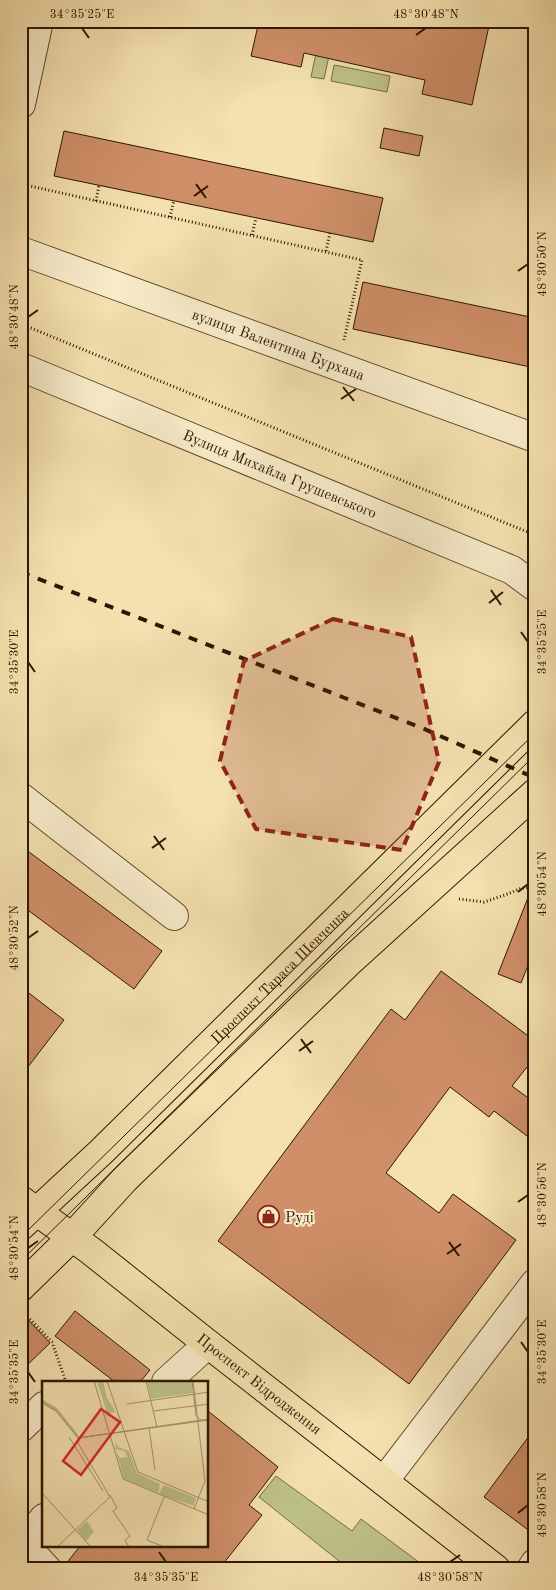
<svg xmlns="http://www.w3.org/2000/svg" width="556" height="1590" viewBox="0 0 556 1590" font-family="'Old Standard TT',serif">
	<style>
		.green { fill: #bec289; stroke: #756c46 }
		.building { fill: #cf8f68; stroke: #2c1602 }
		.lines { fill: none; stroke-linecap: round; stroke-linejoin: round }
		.minor-casing { stroke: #5e492d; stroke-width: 30 }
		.major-casing { stroke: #2c1602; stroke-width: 30 }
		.path { stroke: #2c1602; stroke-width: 3; stroke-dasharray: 1 2.5; stroke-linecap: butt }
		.minor { stroke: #f8eccb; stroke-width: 28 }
		.major { stroke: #f4e1af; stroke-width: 28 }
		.tram { stroke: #2c1602; stroke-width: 1 }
		.rail { stroke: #2c1602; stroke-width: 4; stroke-dasharray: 9 9; stroke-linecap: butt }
		.marked { fill: #8f2418; fill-opacity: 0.2; stroke: #8f2418; stroke-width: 4; stroke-dasharray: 10 6; stroke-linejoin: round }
		.ticks { fill: none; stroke: #2c1602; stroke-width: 2 }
		.labels { text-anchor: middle; stroke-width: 4; stroke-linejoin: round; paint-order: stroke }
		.street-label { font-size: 15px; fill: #2c1602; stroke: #f8eccb }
		.poi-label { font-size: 15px; fill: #2c1602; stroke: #f8eccb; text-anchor: start }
		.inset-road { fill: none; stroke: #a4906a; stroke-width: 1 }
		.view { fill: #d62828; fill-opacity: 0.15; stroke: #d62828; stroke-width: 2.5 }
		.inset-edge { fill: none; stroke: #2c1602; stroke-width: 2.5 }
		.neatline { fill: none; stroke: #2c1602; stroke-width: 2 }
		.ticks-label { font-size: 12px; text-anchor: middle; fill: #2c1602 }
	</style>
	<rect width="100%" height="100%" fill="#f4e1af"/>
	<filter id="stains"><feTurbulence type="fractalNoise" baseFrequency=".004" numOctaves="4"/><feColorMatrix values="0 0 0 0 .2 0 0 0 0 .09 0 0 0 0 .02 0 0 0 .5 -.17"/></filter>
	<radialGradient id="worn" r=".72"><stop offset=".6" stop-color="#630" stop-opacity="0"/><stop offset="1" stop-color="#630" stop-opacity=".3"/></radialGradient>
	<g class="green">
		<path d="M319 39 332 42 324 79 311 77Z"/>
		<path d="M334 65 390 76 387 92 331 81Z"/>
		<path d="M276 1476 352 1531 361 1519 428 1569H349L259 1497Z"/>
	</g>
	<g class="building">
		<path d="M259 21H490L472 105 422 94 425 80 304 53 301 67 251 56Z"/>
		<path d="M384 128 423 136 419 156 380 148Z"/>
		<path d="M64 131 383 198 373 242 54 176Z"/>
		<path d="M363 282 535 318V368L353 329Z"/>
		<path d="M21 846 162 951 134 989 21 905Z"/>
		<path d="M533 885H535V948L521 983 498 974Z"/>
		<path d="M441 971 535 1041V1057L512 1086 535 1103V1142L494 1111 489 1117 450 1087 386 1173 439 1213 453 1194 516 1240 409 1384 218 1241 391 1009 405 1020Z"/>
		<path d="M21 987 64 1020 21 1076Z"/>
		<path d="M75 1311 150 1370 140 1382H115L55 1336Z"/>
		<path d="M21 1312 50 1343 21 1371Z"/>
		<path d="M208 1411 278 1467 249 1505 262 1515 219 1569H62L80 1546H208Z"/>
		<path d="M535 1428V1535L484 1497Z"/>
	</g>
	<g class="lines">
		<defs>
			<g id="minor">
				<path d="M21 104 39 21"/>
				<path id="s1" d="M21 251 535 438"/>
				<path id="s2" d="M21 367 512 570 535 587"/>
				<path d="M21 797 174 916"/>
				<path d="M166 1382 208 1344"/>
				<path d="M21 1428 44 1406"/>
				<path d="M384 1481 535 1283"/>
				<path d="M21 1541 47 1569"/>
				<path d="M23 1543 44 1518"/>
				<path d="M531 1569 535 1563"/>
			</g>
			<g id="major">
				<path id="s3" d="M21 1200 91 1251 208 1344 496 1569"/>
				<path id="s4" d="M21 1226 101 1152 535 724"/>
				<path d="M21 1287 72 1237 125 1179 348 963 535 793"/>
			</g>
		</defs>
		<use href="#minor" class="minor-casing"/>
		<use href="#major" class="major-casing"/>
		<g class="path">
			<path d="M21 184 362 260 344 340"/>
			<path d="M96 201 99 185"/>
			<path d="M170 217 174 200"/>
			<path d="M252 235 256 218"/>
			<path d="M326 251 330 233"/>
			<path d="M21 324 535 535"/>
			<path d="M459 899 484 902 505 895 522 888 535 887"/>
			<path d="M25 1314 52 1342 66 1382"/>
		</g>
		<use href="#minor" class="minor"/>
		<use href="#major" class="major"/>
		<g class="tram">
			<path d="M21 1237 535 733"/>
			<path d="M21 1261 535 755"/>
		</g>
		<path class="rail" d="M21 572 422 728 535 778"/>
	</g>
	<path class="marked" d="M333 619 411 637 439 762 402 850 256 829 220 761 244 661Z"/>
	<path class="ticks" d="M82 28 89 38M416 35 426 28M196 184 206 198M194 196 208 186M518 271 528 264M28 317 38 310M343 387 354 401M341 399 356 389M491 590 501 605M489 603 503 592M521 632 528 642M28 662 35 672M154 836 164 850M152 848 166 838M518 892 528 884M28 938 38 931M301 1039 311 1053M299 1051 313 1041M518 1202 528 1195M449 1242 459 1256M28 1248 38 1241M447 1254 461 1244M521 1342 528 1352M28 1372 35 1382M518 1513 528 1505M159 1552 166 1562M450 1562 460 1555"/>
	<defs>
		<symbol id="shop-ring" viewBox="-11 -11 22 22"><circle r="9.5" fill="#f8eccb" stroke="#8f2418" stroke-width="1.5"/><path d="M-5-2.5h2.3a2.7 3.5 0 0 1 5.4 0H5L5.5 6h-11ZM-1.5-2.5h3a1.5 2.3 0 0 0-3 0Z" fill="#8f2418"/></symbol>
	</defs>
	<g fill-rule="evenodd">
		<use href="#shop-ring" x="256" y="1204" width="25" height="25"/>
	</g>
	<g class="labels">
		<g class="street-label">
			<text dy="5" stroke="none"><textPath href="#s1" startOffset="274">вулиця Валентина Бурхана</textPath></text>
			<text dy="5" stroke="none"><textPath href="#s2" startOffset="280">Вулиця Михайла Грушевського</textPath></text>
			<text dy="5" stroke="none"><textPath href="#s4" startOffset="360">Проспект Тараса Шевченка</textPath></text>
			<text dy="5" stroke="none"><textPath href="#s3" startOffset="301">Проспект Відродження</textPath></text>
		</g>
		<g class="poi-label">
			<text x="285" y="1222">Рудi</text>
		</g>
	</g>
	<g transform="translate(42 1381)">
		<rect width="166" height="166" fill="#f4e1af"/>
		<path d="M55 0H61L65 17 72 28 73 31 66 33 67 38ZM105 0H149L151 12 109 18ZM74 61 76 66 87 70 95 92 118 103 116 112 82 98 74 70 78 77 85 76 83 70 73 68ZM122 104 154 117 152 125 117 113ZM45 140 52 151 44 160 35 149Z" fill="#bec289"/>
		<path class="inset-road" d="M52 0 81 98 167 134M65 0 96 91 167 121M104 0 115 46M150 0 154 35 159 39M151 0 163 100 152 128M0 19 15 28 36 55V62L68 116 15 166M0 21 14 29 36 57 167 38M0 22 14 30 36 57M85 23 167 11M112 30 167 23M107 47 113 89M27 56 61 110M36 57 167 39M0 112 49 166M68 114 75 127 71 130 88 155 83 159 87 166M122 166 105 159 122 116"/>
		<path class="view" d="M59 28 78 41 39 94 21 80Z"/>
		<rect width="166" height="166" class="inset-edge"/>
	</g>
	<rect width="556" height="1590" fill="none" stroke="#f4e1af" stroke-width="55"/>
	<rect x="28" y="28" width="500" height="1534" class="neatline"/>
	<g class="ticks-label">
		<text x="82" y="18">34°35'25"E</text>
		<text x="426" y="18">48°30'48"N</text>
		<text transform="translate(542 264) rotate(-90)" y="4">48°30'50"N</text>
		<text transform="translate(14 317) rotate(-90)" y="4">48°30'48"N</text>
		<text transform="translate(542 642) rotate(-90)" y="4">34°35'25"E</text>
		<text transform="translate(14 662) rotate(-90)" y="4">34°35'30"E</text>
		<text transform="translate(542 884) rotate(-90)" y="4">48°30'54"N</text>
		<text transform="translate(14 938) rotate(-90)" y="4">48°30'52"N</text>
		<text transform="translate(542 1195) rotate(-90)" y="4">48°30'56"N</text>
		<text transform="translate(14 1248) rotate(-90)" y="4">48°30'54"N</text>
		<text transform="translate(542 1352) rotate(-90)" y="4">34°35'30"E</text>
		<text transform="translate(14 1372) rotate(-90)" y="4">34°35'35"E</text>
		<text transform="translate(542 1505) rotate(-90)" y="4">48°30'58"N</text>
		<text x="166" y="1581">34°35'35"E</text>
		<text x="450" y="1581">48°30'58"N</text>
	</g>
	<rect width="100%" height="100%" filter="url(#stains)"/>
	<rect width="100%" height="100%" fill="url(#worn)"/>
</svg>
